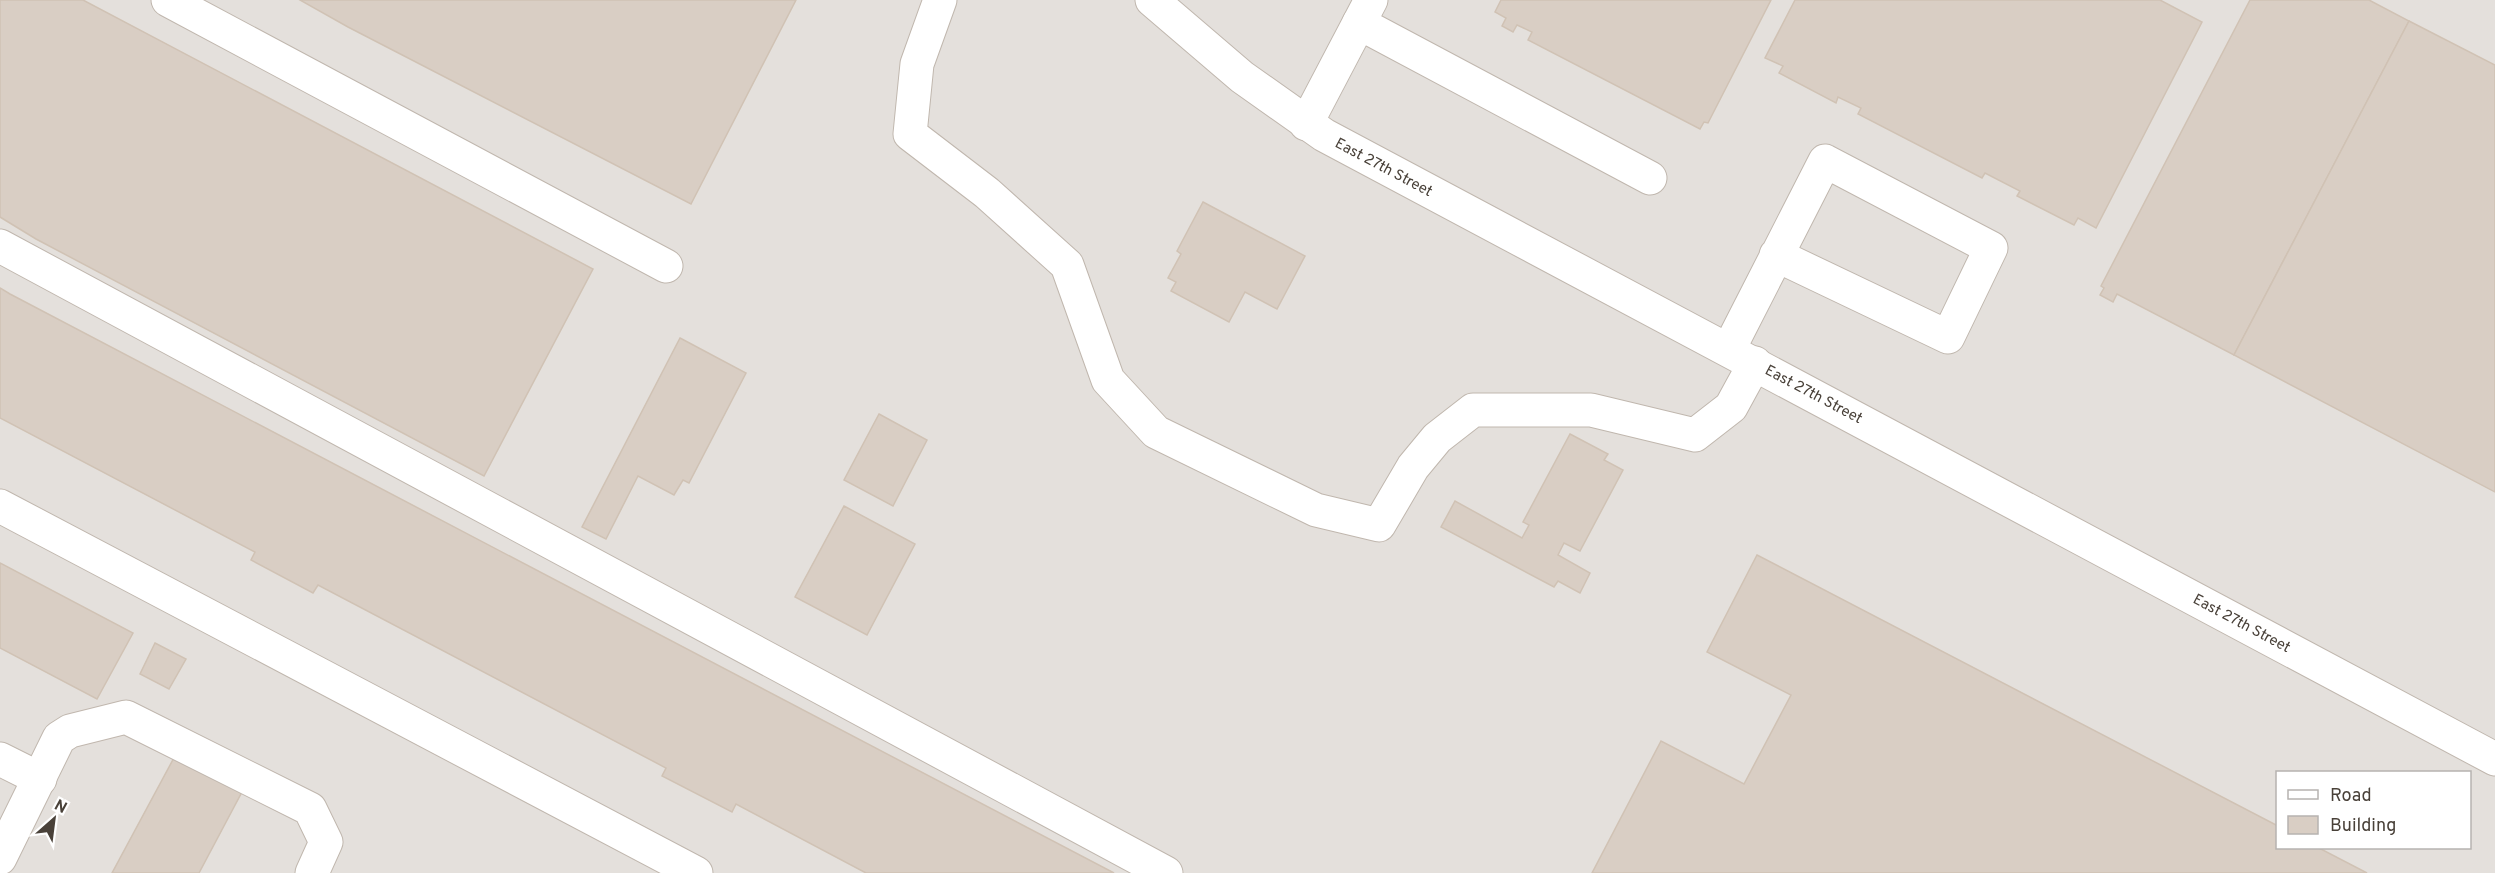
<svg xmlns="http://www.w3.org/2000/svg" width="2495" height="873" viewBox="0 0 2495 873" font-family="Overpass,sans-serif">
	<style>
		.industrial { fill: #e4e0dc; fill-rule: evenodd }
		.building { fill: #d9cec4; stroke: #d0c2b4; stroke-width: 1.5 }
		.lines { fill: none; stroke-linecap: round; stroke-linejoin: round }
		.minor-casing { stroke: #c0b7ae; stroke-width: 35 }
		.minor { stroke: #fff; stroke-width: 33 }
		.labels { text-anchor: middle; stroke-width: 5; stroke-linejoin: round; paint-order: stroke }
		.street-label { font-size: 15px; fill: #494139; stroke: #fff }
	</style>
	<rect width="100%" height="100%" fill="#f5f1eb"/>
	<path class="industrial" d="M0 0H2495V873H0ZM2278 772H2470V848H2278Z"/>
	<g class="building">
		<path d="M0 0H83L593 269 484 476 36 239 0 217Z"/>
		<path d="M300 0H796L691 204 348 27Z"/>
		<path d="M1501 0H1771L1708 123 1704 122 1700 129 1528 40 1532 32 1517 25 1513 32 1502 26 1506 18 1495 12Z"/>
		<path d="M1795 0H2160L2202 22 2096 228 2078 218 2074 225 2017 196 2020 191 1985 173 1982 178 1858 114 1861 108 1838 97 1836 103 1779 73 1783 66 1765 58Z"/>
		<path d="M2250 0H2369L2409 21 2234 355 2117 294 2113 302 2100 295 2104 288 2101 286Z"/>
		<path d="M2409 21 2495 65V492L2234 355Z"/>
		<path d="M1203 202 1305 256 1277 309 1245 292 1229 322 1171 291 1176 282 1168 278 1181 254 1177 251Z"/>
		<path d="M0 288 10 294 1114 873H866L736 804 732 812 662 776 666 768 318 585 313 593 251 560 255 552 0 418Z"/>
		<path d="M680 338 746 373 689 483 683 480 674 495 638 476 606 539 582 527Z"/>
		<path d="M879 414 927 440 893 506 844 480Z"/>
		<path d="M1570 434 1608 454 1604 460 1623 470 1580 551 1564 543 1558 555 1590 573 1580 593 1558 581 1554 587 1441 527 1455 501 1522 538 1529 525 1523 522Z"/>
		<path d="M844 506 915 544 867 635 795 597Z"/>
		<path d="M1757 555 2278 826V848H2319L2367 873H1592L1661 741 1744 784 1791 695 1707 652Z"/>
		<path d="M0 563 133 633 97 699 0 648Z"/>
		<path d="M155 643 186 659 169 689 140 674Z"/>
		<path d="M176 754 243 790 199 873H112Z"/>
	</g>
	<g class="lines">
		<defs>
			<g id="minor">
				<path d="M168 0 666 266"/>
				<path d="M940 0 917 64 910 134 987 193 1067 265 1108 380 1156 432 1316 510 1379 525 1413 467 1437 438 1473 410H1591L1695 435 1731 407 1755 363"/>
				<path d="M1152 0 1242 77 1324 135 2495 759"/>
				<path d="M1359 23 1650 178"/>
				<path d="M1306 124 1371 0"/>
				<path d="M0 246 1166 873"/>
				<path d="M1729 349 1825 161 1991 248 1948 337 1776 255"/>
				<path d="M0 506 696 873"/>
				<path d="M0 759 40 779"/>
				<path d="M0 858 59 738 70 731 126 717 310 809 326 842 312 873"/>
			</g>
		</defs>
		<use href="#minor" class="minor-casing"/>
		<use href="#minor" class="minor"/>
	</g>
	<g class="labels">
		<g class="street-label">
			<text transform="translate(1384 167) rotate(28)" y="5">East 27th Street</text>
			<text transform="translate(1814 394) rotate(28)" y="5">East 27th Street</text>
			<text transform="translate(2242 623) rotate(28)" y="5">East 27th Street</text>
		</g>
	</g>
	<rect x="2276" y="771" width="195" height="78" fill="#ffffff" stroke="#b6b3b0" stroke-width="1.5"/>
	<rect x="2288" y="790" width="30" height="9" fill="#ffffff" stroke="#b6b3b0" stroke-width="1.5"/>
	<text x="2330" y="801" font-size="18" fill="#494139">Road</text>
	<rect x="2288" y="816" width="30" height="18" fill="#d9cec4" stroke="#b6b3b0" stroke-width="1.5"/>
	<text x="2330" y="831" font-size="18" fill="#494139">Building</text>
	<g transform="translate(54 819) rotate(28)" stroke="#ffffff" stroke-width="4.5" paint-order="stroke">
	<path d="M0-4.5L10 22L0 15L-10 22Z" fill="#494139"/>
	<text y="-9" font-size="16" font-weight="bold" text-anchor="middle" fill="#494139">N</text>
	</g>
</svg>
